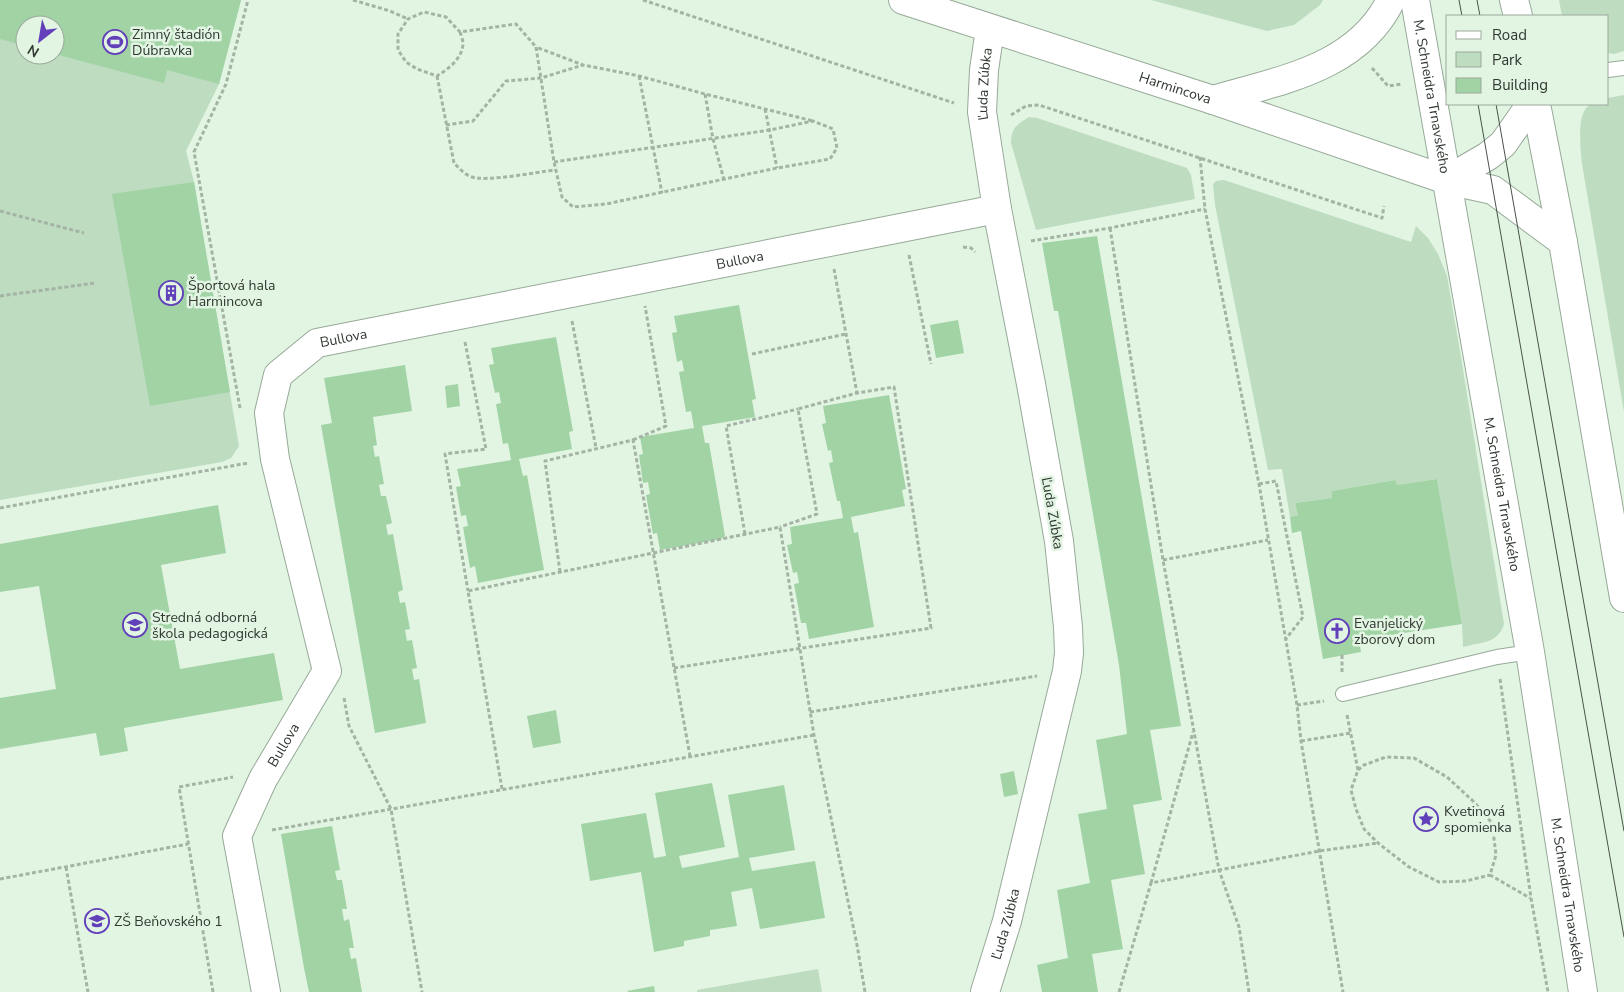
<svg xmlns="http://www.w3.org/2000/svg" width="1624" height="992" viewBox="0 0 1624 992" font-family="'Nunito Sans',sans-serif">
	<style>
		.green { fill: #bedcc0; fill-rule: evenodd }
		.building { fill: #a1d3a5 }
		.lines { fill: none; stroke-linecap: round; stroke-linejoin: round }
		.lane-casing { stroke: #97a998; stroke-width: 16 }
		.street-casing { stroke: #97a998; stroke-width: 30 }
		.secondary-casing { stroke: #97a998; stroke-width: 30 }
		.path { stroke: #a4b3a5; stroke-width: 3; stroke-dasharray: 4 2.5; stroke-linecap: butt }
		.lane { stroke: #fff; stroke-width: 14 }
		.street { stroke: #fff; stroke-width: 28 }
		.secondary { stroke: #fff; stroke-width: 28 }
		.tram { stroke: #49524a; stroke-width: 1 }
		.labels { text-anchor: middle; stroke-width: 5; stroke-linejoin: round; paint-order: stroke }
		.poi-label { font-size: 14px; fill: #303831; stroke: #e2f5e3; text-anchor: start }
		.street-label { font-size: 14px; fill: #303831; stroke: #e2f5e3 }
	</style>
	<rect width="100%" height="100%" fill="#e2f5e3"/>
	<g class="green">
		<path d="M0 0H241L219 84 186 151 194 182 239 446 231 458 222 462 0 500ZM25 25H55V55H25Z"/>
		<path d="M1151 0H1323L1320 5 1294 25 1267 31Z"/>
		<path d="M1559 0H1624V51L1614 54 1608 53V16H1562Z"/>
		<path d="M1624 95V412L1582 164C1581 151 1575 109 1592 104 1596 102 1603 104 1608 104V98Z"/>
		<path d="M1029 117 1037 118 1187 168 1191 175 1195 199 1036 230 1011 143C1011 128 1017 124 1029 117Z"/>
		<path d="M1224 180 1411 242 1416 226 1428 238 1438 254 1447 276 1461 357 1504 624C1498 644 1481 642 1463 647L1462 624 1437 479 1397 485 1395 480 1332 491V498L1295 503 1298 515 1290 517 1282 469 1268 470 1215 205 1213 184 1216 181Z"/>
		<path d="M818 969 822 992H697V990Z"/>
	</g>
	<g class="building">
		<path d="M0 0H241L219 84 167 70 164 83 55 54V25H25V46L0 39Z"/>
		<path d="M194 182 230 392 150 406 112 194Z"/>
		<path d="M1097 236 1181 726 1150 730 1162 800 1133 805 1145 874 1111 880 1123 949 1092 954 1098 992H1042L1037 965 1068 958 1057 890 1090 883 1078 814 1107 809 1096 740 1127 734 1119 665 1058 311H1054L1042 243Z"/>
		<path d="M739 305 756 399 752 400 755 417 702 426 705 443H709L725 536 721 539 660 550 657 533 653 534 646 495 650 494 648 482 643 483 639 455 643 454 640 437 694 428 691 411 686 412 679 372 684 371 682 360 677 362 672 333 677 332 674 316Z"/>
		<path d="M958 320 964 353 936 358 930 325Z"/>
		<path d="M556 337 573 431 569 432 572 449 519 459 523 476 527 475 544 570 478 583 475 566 470 568 463 527 468 526 466 515 461 516 456 487 461 486 457 469 511 460 508 443 503 444 496 404 501 403 499 392 495 393 489 365 494 364 491 348Z"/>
		<path d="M405 365 412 411 373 417 377 445 373 446 375 457 379 456 384 484 379 485 381 496H386L392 523 386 525 388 535 393 534 403 590 398 592 400 603 405 602 410 629 405 630 407 641 412 640 417 668 412 669 414 680 419 679 426 723 375 733 321 425 332 423 324 378Z"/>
		<path d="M458 384 460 406 447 408 445 386Z"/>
		<path d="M889 395 906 489 902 490 905 506 851 517 854 533 858 532 874 627 809 639 806 623H801L794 584 799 583 797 572 793 573 787 545 792 544 790 527 843 518 840 501H837L829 463 833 462 831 450 828 451 822 424 826 423 823 406Z"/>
		<path d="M1437 479 1462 624 1359 640 1361 652 1323 659 1301 531 1292 533 1290 517 1298 515 1295 503 1332 498V491L1395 480 1397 485Z"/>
		<path d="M218 505 226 553 161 565 180 669 274 653 283 700 124 728 128 751 100 756 96 733 0 749V698L56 689 39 586 0 592V544Z"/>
		<path d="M556 710 561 743 533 748 527 716Z"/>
		<path d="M1014 771 1018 794 1004 797 1000 774Z"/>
		<path d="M712 783 725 847 679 856 682 868 739 857 728 795 784 785 795 850 749 858 752 871 815 861 825 918 760 929 752 888 731 892 737 926 710 930V936L684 941V946L654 952 641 872 590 881 581 824 646 813 654 858 666 856 655 793Z"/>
		<path d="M332 826 340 870 335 871 337 880H342L347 909H342L344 921 349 919 354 948H349L351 959 356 958 362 992H309L304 968 281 834Z"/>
		<path d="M654 986 655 992H628L627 991Z"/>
	</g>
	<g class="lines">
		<defs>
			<g id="lane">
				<path d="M1608 70 1624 68"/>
				<path d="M1343 694 1497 657 1530 652"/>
			</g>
			<g id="street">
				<path id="s1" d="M266 992 237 836 263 779 327 671 275 459 269 413 278 375 317 343 997 209"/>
				<path id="s2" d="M985 992 1007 921 1067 671 1069 653 1068 627 1059 541 1031 384 997 209 982 112 984 70 990 29"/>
			</g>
			<g id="secondary">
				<path id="s3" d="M903 0 1213 100 1447 180 1493 190 1563 242"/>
				<path id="s4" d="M1415 0 1530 652 1583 992"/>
				<path d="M1514 0 1518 16"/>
				<path d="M1213 100C1280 80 1357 69 1391 0"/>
				<path d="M1536 104 1563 242 1624 598"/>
				<path d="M1447 180 1488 156 1503 144 1531 104"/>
			</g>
		</defs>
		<use href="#lane" class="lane-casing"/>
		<use href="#street" class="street-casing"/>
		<use href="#secondary" class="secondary-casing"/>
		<g class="path">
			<path d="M353 0 390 11 408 19"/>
			<path d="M643 0 954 103"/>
			<path d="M460 32C461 35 463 40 463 44 462 59 448 69 437 76L417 69 406 62 398 50V34L408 19 424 12 446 17 460 32 516 24 536 47"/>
			<path d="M1372 68 1388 86 1402 84"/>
			<path d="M437 76 454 163C459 168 465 175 472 177 486 182 538 172 555 170"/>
			<path d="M639 76 662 193"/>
			<path d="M705 94 713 139 724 180"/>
			<path d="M765 109 777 168"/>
			<path d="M1011 115 1026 106 1039 105 1382 218 1384 206"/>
			<path d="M446 125 473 121 506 81 541 78 583 65"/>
			<path d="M1200 157 1205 209 1259 484 1297 705 1301 741 1343 992"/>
			<path d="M554 162 770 130 813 121 833 129 837 148 830 159 777 168 606 204 573 207 562 197 554 162 536 47 583 65 639 76 705 94 813 121"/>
			<path d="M0 211 84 233"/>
			<path d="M1110 228 1163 560 1219 870 1239 927 1249 992"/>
			<path d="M1031 241 1110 228 1205 209"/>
			<path d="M963 247 971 248 975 252"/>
			<path d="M909 255 931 364"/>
			<path d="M834 269 857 393"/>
			<path d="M0 296 95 283"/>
			<path d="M572 321 596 448"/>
			<path d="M465 342 486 449 445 454 468 591"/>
			<path d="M752 354 846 334"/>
			<path d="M240 408 194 152 226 84 248 0"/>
			<path d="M633 440 666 426 645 306"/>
			<path d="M1259 484 1276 481 1303 617 1285 640"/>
			<path d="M0 508 248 463"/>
			<path d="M745 534 726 426 798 409"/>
			<path d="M1163 560 1268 540"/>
			<path d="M560 572 545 461 633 440 690 756"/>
			<path d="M1342 655V672"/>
			<path d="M674 668 931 628 894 387 857 393 798 409 817 514 780 527"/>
			<path d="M1500 679 1531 898 1548 992"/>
			<path d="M344 698 349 726 391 809 422 992"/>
			<path d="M1297 705 1324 701"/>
			<path d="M810 712 1037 676"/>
			<path d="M1347 715 1358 770 1351 790 1356 809 1364 829 1378 843 1409 867 1439 882 1466 881 1490 875"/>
			<path d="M1301 741 1351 733"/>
			<path d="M1358 770 1364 765 1386 757 1414 758 1447 777 1474 802 1492 823 1496 855 1490 875 1530 898"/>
			<path d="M502 789 468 591 780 527 814 735 857 945 865 992"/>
			<path d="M272 830 814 735"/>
			<path d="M66 867 88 992"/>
			<path d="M0 879 188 844"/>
			<path d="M1151 883 1193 732"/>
			<path d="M213 992 179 787 233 777"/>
			<path d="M1119 992 1151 883 1319 851 1378 843"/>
		</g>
		<use href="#lane" class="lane"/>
		<use href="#street" class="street"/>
		<use href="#secondary" class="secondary"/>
		<g class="tram">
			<path d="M1459 0 1462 16"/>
			<path d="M1477 0 1480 16"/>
			<path d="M1478 104 1624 937"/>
			<path d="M1496 104 1624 831"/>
		</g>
	</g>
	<defs>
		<symbol id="stadium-ring" viewBox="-11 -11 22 22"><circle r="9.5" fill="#e2f5e3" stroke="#6140b9" stroke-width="1.5"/><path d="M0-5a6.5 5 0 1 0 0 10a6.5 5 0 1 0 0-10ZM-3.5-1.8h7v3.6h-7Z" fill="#6140b9"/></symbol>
		<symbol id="building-ring" viewBox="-11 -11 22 22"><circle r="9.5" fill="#e2f5e3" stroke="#6140b9" stroke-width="1.5"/><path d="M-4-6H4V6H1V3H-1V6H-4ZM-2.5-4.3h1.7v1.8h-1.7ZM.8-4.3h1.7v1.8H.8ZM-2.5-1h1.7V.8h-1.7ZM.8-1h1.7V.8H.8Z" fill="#6140b9"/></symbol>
		<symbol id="school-ring" viewBox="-11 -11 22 22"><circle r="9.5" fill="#e2f5e3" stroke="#6140b9" stroke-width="1.5"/><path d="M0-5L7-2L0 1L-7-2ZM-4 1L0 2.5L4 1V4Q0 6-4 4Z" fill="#6140b9"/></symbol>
		<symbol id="church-ring" viewBox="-11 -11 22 22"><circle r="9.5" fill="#e2f5e3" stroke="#6140b9" stroke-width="1.5"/><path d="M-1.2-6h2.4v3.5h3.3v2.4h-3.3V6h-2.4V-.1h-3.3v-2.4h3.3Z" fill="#6140b9"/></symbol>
		<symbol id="sight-ring" viewBox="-11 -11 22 22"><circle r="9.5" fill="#e2f5e3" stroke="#6140b9" stroke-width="1.5"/><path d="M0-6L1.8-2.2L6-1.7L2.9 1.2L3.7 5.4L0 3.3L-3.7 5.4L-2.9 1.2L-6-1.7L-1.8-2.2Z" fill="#6140b9"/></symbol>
	</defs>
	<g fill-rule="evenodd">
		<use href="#stadium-ring" x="101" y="28" width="28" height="28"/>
		<use href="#building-ring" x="157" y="279" width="28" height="28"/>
		<use href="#school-ring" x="121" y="611" width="28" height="28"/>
		<use href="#church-ring" x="1323" y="617" width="28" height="28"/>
		<use href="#sight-ring" x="1412" y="805" width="28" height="28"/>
		<use href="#school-ring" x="83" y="907" width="28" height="28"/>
	</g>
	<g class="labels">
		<g class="poi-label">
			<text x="132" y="39">Zimný štadión<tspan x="132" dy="16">Dúbravka</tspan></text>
			<text x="188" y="290">Športová hala<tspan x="188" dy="16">Harmincova</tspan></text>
			<text x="152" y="622">Stredná odborná<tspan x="152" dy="16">škola pedagogická</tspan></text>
			<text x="1354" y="628">Evanjelický<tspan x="1354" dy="16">zborový dom</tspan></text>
			<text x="1444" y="816">Kvetinová<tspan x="1444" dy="16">spomienka</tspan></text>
			<text x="114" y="926">ZŠ Beňovského 1</text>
		</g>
		<g class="street-label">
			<text dy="5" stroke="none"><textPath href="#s2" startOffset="926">Ľuda Zúbka</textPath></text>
			<text dy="5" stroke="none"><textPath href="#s3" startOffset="286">Harmincova</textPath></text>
			<text dy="5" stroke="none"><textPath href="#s4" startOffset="98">M. Schneidra Trnavského</textPath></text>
			<text dy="5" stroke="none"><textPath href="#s1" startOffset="1132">Bullova</textPath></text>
			<text dy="5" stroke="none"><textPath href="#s1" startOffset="728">Bullova</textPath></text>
			<text dy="5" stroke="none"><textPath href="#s4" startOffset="502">M. Schneidra Trnavského</textPath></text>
			<text transform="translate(1053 513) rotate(80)" y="5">Ľuda Zúbka</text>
			<text dy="5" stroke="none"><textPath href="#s1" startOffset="261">Bullova</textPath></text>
			<text dy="5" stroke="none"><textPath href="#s4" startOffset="908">M. Schneidra Trnavského</textPath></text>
			<text dy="5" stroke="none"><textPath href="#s2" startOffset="71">Ľuda Zúbka</textPath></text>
		</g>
	</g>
	<rect x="1446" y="15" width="162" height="90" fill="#e2f5e3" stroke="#9ba99c"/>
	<rect x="1456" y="31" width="25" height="8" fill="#ffffff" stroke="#9ba99c"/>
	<text x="1492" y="40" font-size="15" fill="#303831">Road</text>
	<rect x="1456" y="52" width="25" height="15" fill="#bedcc0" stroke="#9ba99c"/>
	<text x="1492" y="65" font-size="15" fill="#303831">Park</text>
	<rect x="1456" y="78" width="25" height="15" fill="#a1d3a5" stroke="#9ba99c"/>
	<text x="1492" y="90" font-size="15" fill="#303831">Building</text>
	<g transform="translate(40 40) rotate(211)"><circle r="24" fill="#e2f5e3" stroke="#9ba99c"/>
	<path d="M0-4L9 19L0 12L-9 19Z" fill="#6140b9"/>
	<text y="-8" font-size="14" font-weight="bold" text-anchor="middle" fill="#303831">N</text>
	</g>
</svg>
